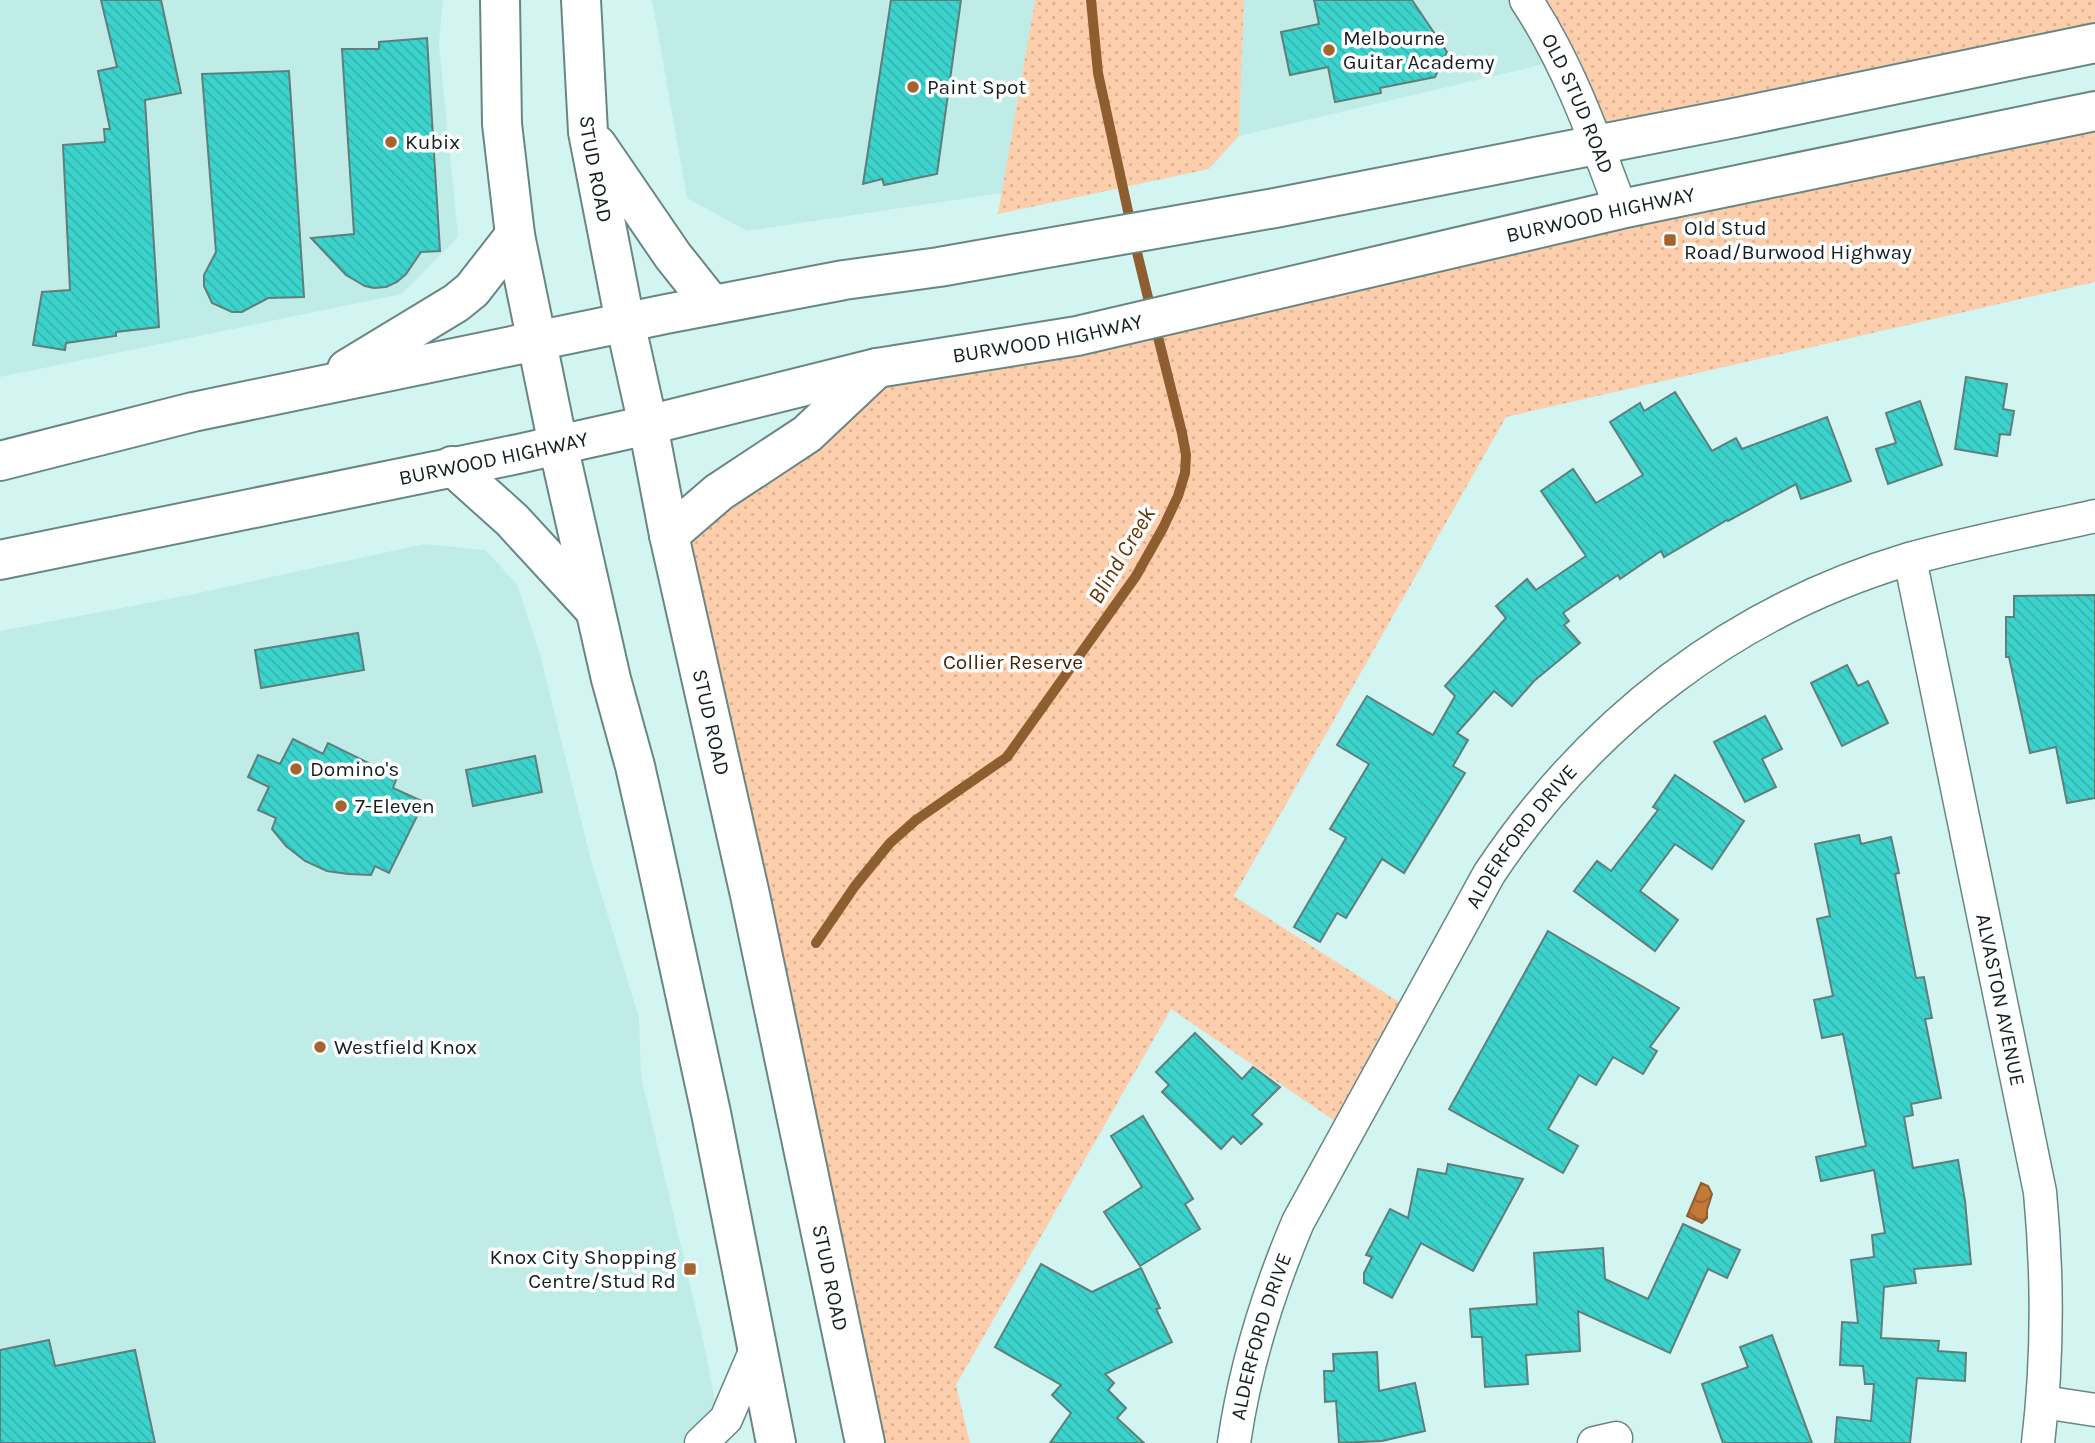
<svg xmlns="http://www.w3.org/2000/svg" width="2095" height="1443" viewBox="0 0 2095 1443" font-family="Karla,sans-serif">
	<style>
		.built { fill: #c0ece8 }
		.park { fill: url(#park-dots) }
		.water { fill: url(#water-waves); stroke: #8f5e30; stroke-width: 2 }
		.lines { fill: none; stroke-linecap: round; stroke-linejoin: round }
		.stream { stroke: #8f5e30; stroke-width: 10 }
		.building { fill: url(#building-back-hatch); stroke: #5f7e7c; stroke-width: 2 }
		.street-casing { stroke: #688784; stroke-width: 35 }
		.primary-casing { stroke: #688784; stroke-width: 42 }
		.highway-casing { stroke: #688784; stroke-width: 42 }
		.street { stroke: #fff; stroke-width: 32 }
		.primary { stroke: #fff; stroke-width: 38 }
		.highway { stroke: #fff; stroke-width: 38 }
		.poi-dot { fill: #a4642d; stroke: #fff; stroke-width: 2.5 }
		.labels { text-anchor: middle; stroke-width: 7; stroke-linejoin: round; paint-order: stroke }
		.poi-label { font-size: 21px; fill: #14201f; stroke: #fff; text-anchor: start }
		.street-label { font-size: 21px; fill: #14201f; stroke: #fff }
		.park-label { font-size: 21px; fill: #442509; stroke: #fff }
		.water-label { font-size: 23px; font-style: italic; fill: #653400; stroke: #fff }
	</style>
	<defs>
		<pattern id="park-dots" width="8" height="8" patternUnits="userSpaceOnUse" patternTransform="scale(1.75)"><rect width="8" height="8" fill="#fdceab"/><path d="M2 2h.1M6 6h.1" fill="none" stroke="#d8b193" stroke-width="1.8" stroke-linecap="round"/></pattern>
		<pattern id="water-waves" width="16" height="10" patternUnits="userSpaceOnUse" patternTransform="scale(1.75)"><rect width="16" height="10" fill="#c47938"/><path d="M0 5q4-4 8 0t8 0" fill="none" stroke="#9e632f"/></pattern>
		<pattern id="building-back-hatch" width="6" height="6" patternUnits="userSpaceOnUse" patternTransform="scale(1.75)"><rect width="6" height="6" fill="#3cd3cc"/><path d="M-1 5l2 2M0 0l6 6M5-1l2 2" fill="none" stroke="#34b5af"/></pattern>
	</defs>
	<rect width="100%" height="100%" fill="#d3f5f2"/>
	<g class="built">
		<path d="M0 0H443L439 44 458 237 402 294 0 377Z"/>
		<path d="M652 0H1035L1002 193 747 231 687 198Z"/>
		<path d="M1244 0H1526L1562 60 1239 136Z"/>
		<path d="M424 544 485 550 517 584 539 651 591 860 639 1018 641 1076 704 1344 723 1443H0V631L184 596Z"/>
	</g>
	<g class="park">
		<path d="M1035 0H1244L1239 136 1209 169 998 214Z"/>
		<path d="M1526 0H2095V43L1597 144Z"/>
		<path d="M2095 111V282L1506 417 1234 896 1413 1011 1348 1130 1171 1009 956 1385 970 1443H865L669 535 877 368Z"/>
	</g>
	<path class="water" d="M1701 1183 1708 1186 1712 1194 1707 1210V1218L1702 1223 1687 1216Z"/>
	<g class="lines">
		<g class="stream">
			<path d="M1091 0 1098 73 1131 225"/>
			<path d="M1134 240 1151 310"/>
			<path d="M816 943 855 886 890 843 916 820 1007 757 1136 576 1163 528 1178 496 1185 473 1186 455 1182 433 1155 325"/>
		</g>
	</g>
	<g class="building">
		<path d="M101 0H161L181 93 145 100 159 327 116 332V336L66 343 65 350 33 345 42 292 70 290 63 145 105 142 104 129H110L98 71 117 67Z"/>
		<path d="M891 0H961L937 174 884 185 882 179 863 184Z"/>
		<path d="M1314 0H1412L1447 52 1435 77 1380 88 1381 93 1335 102 1328 67 1290 75 1281 32 1319 24Z"/>
		<path d="M427 38 440 251 421 252 406 274 397 282 386 287 374 288 365 286 346 275 311 238 354 234 342 49H379V42Z"/>
		<path d="M289 71 304 297 268 298 242 312H232L212 303 204 286V275L216 252 202 74Z"/>
		<path d="M1966 377 2007 384 2003 409 2014 411 2010 435 2000 434 1997 456 1955 449Z"/>
		<path d="M1675 392 1712 451 1736 438 1742 449 1827 417 1851 481 1801 499 1796 484 1728 521 1727 520 1664 557 1661 551 1620 579 1618 575 1563 613 1569 621 1564 625 1580 643 1534 681 1512 706 1494 691 1457 733 1468 740 1453 766 1465 773 1404 873 1382 859 1346 918 1337 913 1320 942 1294 927 1346 838 1330 829 1369 764 1337 745 1367 696 1433 735 1455 696 1445 686 1506 618 1496 606 1527 579 1536 590 1586 556 1541 491 1573 469 1596 503 1643 475 1610 422 1640 403 1644 411Z"/>
		<path d="M1920 401 1942 465 1888 484 1876 449 1896 443 1886 413Z"/>
		<path d="M2095 595V798L2067 803 2056 747 2030 753 2009 657H2006V617H2014V596Z"/>
		<path d="M358 633 364 670 261 688 255 650Z"/>
		<path d="M1847 665 1858 686 1868 681 1888 723 1842 746 1811 683Z"/>
		<path d="M1765 716 1782 749 1762 759 1776 787 1745 802 1714 742Z"/>
		<path d="M293 739 323 754 328 743 397 777 393 788 424 802 389 873 375 866 371 875 348 874 327 871 305 861 286 846 272 829 276 818 258 810 269 787 248 777 258 755 280 764Z"/>
		<path d="M535 756 542 792 473 806 466 770Z"/>
		<path d="M1675 775 1744 821 1712 869 1675 844 1640 891 1678 920 1655 951 1574 891 1597 861 1611 871 1658 810 1653 807Z"/>
		<path d="M1859 835 1861 844 1891 837 1899 873 1895 874 1916 978 1924 977 1932 1018 1925 1019 1941 1098 1911 1104 1913 1115 1904 1117 1913 1168 1958 1160 1965 1201 1971 1264 1914 1269 1916 1283 1884 1287 1881 1338 1939 1341 1938 1351 1966 1353 1965 1381 1917 1378 1910 1443H1835L1837 1417 1871 1421 1874 1384H1865L1863 1366 1840 1365 1842 1322 1858 1323 1851 1260 1874 1257 1872 1235 1885 1233 1874 1170 1821 1181 1816 1157 1866 1146 1843 1034 1822 1038 1814 1000 1833 996 1817 919 1830 916 1815 844Z"/>
		<path d="M1548 931 1679 1008 1650 1047 1657 1051 1643 1074 1613 1057 1596 1085 1579 1075 1548 1129 1578 1146 1563 1173 1449 1109Z"/>
		<path d="M1195 1033 1242 1079 1253 1067 1280 1087 1252 1115 1262 1124 1241 1144 1233 1136 1221 1149 1162 1092 1169 1085 1156 1072Z"/>
		<path d="M1143 1116 1193 1199 1185 1204 1200 1229 1140 1266 1104 1212 1142 1187 1111 1136Z"/>
		<path d="M1448 1164 1523 1179 1473 1271 1421 1243 1392 1298 1364 1283V1273L1372 1257 1366 1255 1390 1209 1408 1218 1418 1169 1446 1174Z"/>
		<path d="M1683 1224 1740 1250 1727 1278 1708 1269 1670 1353 1578 1311 1580 1351 1526 1355 1528 1384 1485 1387 1482 1337H1472L1470 1309 1537 1304 1534 1253 1603 1248 1605 1279 1648 1299Z"/>
		<path d="M1041 1264 1092 1292 1141 1268 1160 1308 1156 1309 1172 1342 1105 1374 1114 1383 1108 1390 1126 1408 1117 1418 1144 1443H1050L1071 1413 1052 1395 1061 1385 995 1347Z"/>
		<path d="M1772 1335 1812 1443H1723L1702 1384 1748 1367 1740 1347Z"/>
		<path d="M49 1340 55 1366 135 1350 155 1443H0V1350Z"/>
		<path d="M1377 1352 1379 1391 1415 1383 1425 1431 1382 1441 1339 1443 1336 1401 1325 1402 1324 1371H1334L1333 1354Z"/>
	</g>
	<g class="lines">
		<defs>
			<g id="street">
				<path id="s1" d="M1526 0C1569 65 1594 137 1621 209"/>
				<path id="s2" d="M1910 559 2040 1192C2048 1277 2048 1359 2038 1443"/>
				<path d="M2043 1402 2095 1410"/>
				<path d="M701 1443 726 1419 757 1347"/>
				<path id="s3" d="M1234 1443C1245 1366 1268 1293 1298 1222L1489 874C1590 722 1734 611 1909 559 1970 542 2033 530 2095 516"/>
				<path d="M1594 1443 1616 1438"/>
			</g>
			<g id="primary">
				<path id="s4" d="M648 425 669 535 750 895 865 1443"/>
				<path d="M558 445 611 679 635 766 652 841 711 1113 776 1443"/>
				<path d="M452 466 512 520 593 608"/>
				<path d="M669 535 719 492 807 434 877 368"/>
			</g>
			<g id="highway">
				<path d="M500 0 502 124 515 235 558 445"/>
				<path id="s5" d="M581 0 588 132 625 322 648 425"/>
				<path d="M597 145 673 256 712 305"/>
				<path d="M347 369 456 303 472 290 515 235"/>
				<path d="M0 461 193 412 666 314 844 280 939 267 1275 208 1734 118 2095 43"/>
				<path id="s6" d="M0 560 518 454 648 425 877 368 1077 336 1621 209 2095 111"/>
			</g>
		</defs>
		<use href="#street" class="street-casing"/>
		<use href="#primary" class="primary-casing"/>
		<use href="#highway" class="highway-casing"/>
		<use href="#street" class="street"/>
		<use href="#primary" class="primary"/>
		<use href="#highway" class="highway"/>
	</g>
	<g class="poi-dot">
		<circle cx="1329" cy="50" r="7"/>
		<circle cx="913" cy="87" r="7"/>
		<circle cx="391" cy="142" r="7"/>
		<rect x="1663" y="233" width="14" height="14" rx="3.5"/>
		<circle cx="296" cy="769" r="7"/>
		<circle cx="341" cy="806" r="7"/>
		<circle cx="320" cy="1047" r="7"/>
		<rect x="683" y="1262" width="14" height="14" rx="3.5"/>
	</g>
	<g class="labels">
		<g class="poi-label">
			<text x="1343" y="45">Melbourne<tspan x="1343" dy="24">Guitar Academy</tspan></text>
			<text x="927" y="94">Paint Spot</text>
			<text x="405" y="149">Kubix</text>
			<text x="1684" y="235">Old Stud<tspan x="1684" dy="24">Road/Burwood Highway</tspan></text>
			<text x="310" y="776">Domino's</text>
			<text x="355" y="813">7-Eleven</text>
			<text x="334" y="1054">Westfield Knox</text>
			<text x="676" y="1264" text-anchor="end">Knox City Shopping<tspan x="676" dy="24">Centre/Stud Rd</tspan></text>
		</g>
		<g class="street-label">
			<text dy="7" stroke="none"><textPath href="#s1" startOffset="116">OLD STUD ROAD</textPath></text>
			<text dy="7" stroke="none"><textPath href="#s5" startOffset="170">STUD ROAD</textPath></text>
			<text dy="7" stroke="none"><textPath href="#s6" startOffset="1638">BURWOOD HIGHWAY</textPath></text>
			<text dy="7" stroke="none"><textPath href="#s6" startOffset="1071">BURWOOD HIGHWAY</textPath></text>
			<text dy="7" stroke="none"><textPath href="#s6" startOffset="504">BURWOOD HIGHWAY</textPath></text>
			<text dy="7" stroke="none"><textPath href="#s4" startOffset="304">STUD ROAD</textPath></text>
			<text dy="7" stroke="none"><textPath href="#s3" startOffset="677">ALDERFORD DRIVE</textPath></text>
			<text dy="7" stroke="none"><textPath href="#s2" startOffset="450">ALVASTON AVENUE</textPath></text>
			<text dy="7" stroke="none"><textPath href="#s4" startOffset="872">STUD ROAD</textPath></text>
			<text dy="7" stroke="none"><textPath href="#s3" startOffset="110">ALDERFORD DRIVE</textPath></text>
		</g>
		<g class="park-label">
			<text x="1013" y="669">Collier Reserve</text>
		</g>
		<g class="water-label">
			<text transform="translate(1121 555) rotate(-59)" y="8">Blind Creek</text>
		</g>
	</g>
</svg>
